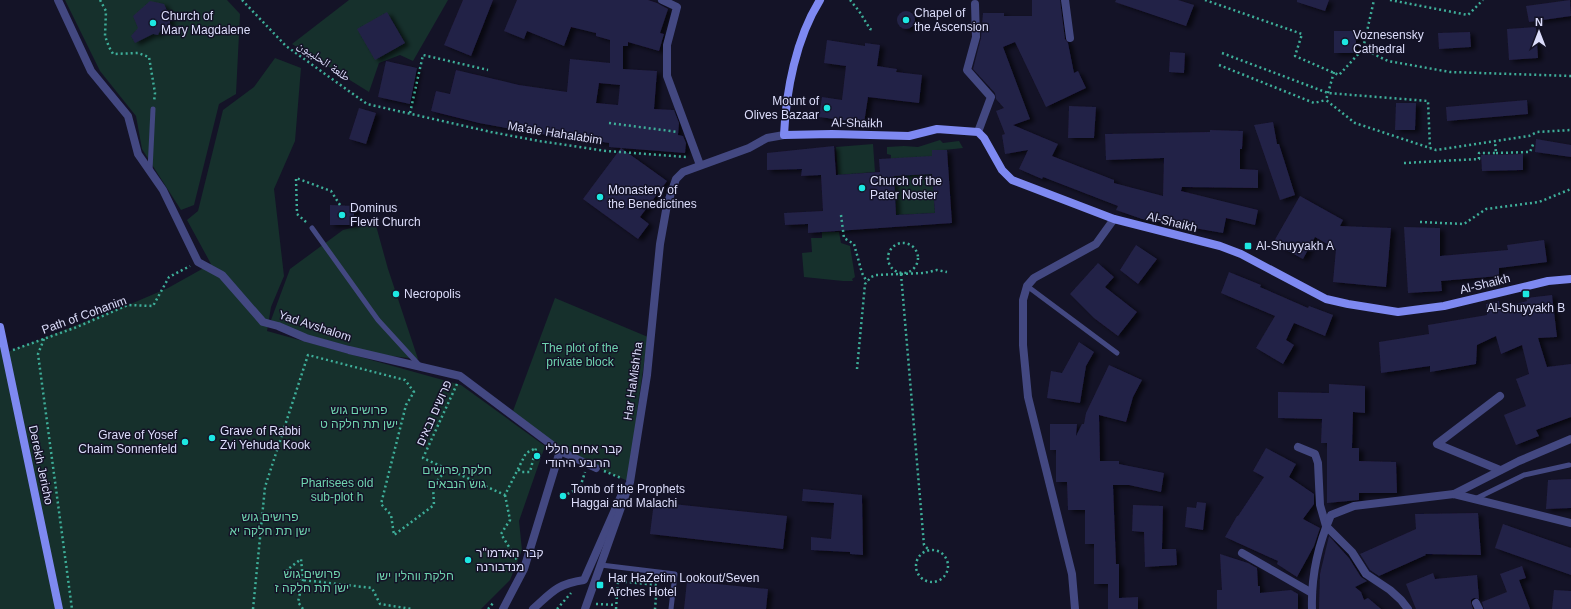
<svg xmlns="http://www.w3.org/2000/svg" width="1571" height="609" viewBox="0 0 1571 609" font-family="Arial,'Noto Naskh Arabic','Noto Sans Hebrew',sans-serif">
	<style>
		.green { fill: #16302c }
		.building { fill: #242146; fill-rule: evenodd; filter: url(#shadow) }
		.lines { fill: none; stroke-linecap: round; stroke-linejoin: round }
		.path { stroke: #3eae99; stroke-width: 2.5; stroke-dasharray: 2 3; stroke-linecap: butt }
		.lane { stroke: #434881; stroke-width: 5 }
		.street { stroke: #434881; stroke-width: 8 }
		.secondary { stroke: #7e89f1; stroke-width: 8 }
		.poi-dot { fill: #1de7e2; stroke: #141327; stroke-width: 1.5 }
		.labels { text-anchor: middle; stroke-width: 3; stroke-linejoin: round; paint-order: stroke }
		.poi-label { font-size: 12px; fill: #dcddfb; stroke: #141327; text-anchor: start }
		.street-label { font-size: 12px; fill: #dcddfb; stroke: #141327 }
		.park-label { font-size: 12px; fill: #6fd4af; stroke: #141327 }
	</style>
	<defs>
		<filter id="shadow"><feDropShadow dx="4.5" dy="2.5" stdDeviation="2" flood-color="#0009"/></filter>
	</defs>
	<rect width="100%" height="100%" fill="#141327"/>
	<g class="green">
		<path d="M65 0H227L240 14 236 94 219 104 194 205 181 210 142 149 136 116 100 71Z"/>
		<path d="M349 0H448L413 61 400 55 379 63 369 92 292 44Z"/>
		<path d="M275 58 301 68 295 141 274 189 284 276 271 307 267 331 461 385 545 446 519 521 522 550 510 580 481 609H0V340L5 353 133 303 168 288 211 264 187 220 198 211 223 110 254 87Z"/>
		<path d="M940 140 943 143 959 141 963 148 944 150 935 162 890 166 891 155 887 154V147L904 146 918 147Z"/>
		<path d="M873 144 875 172 838 175 836 147Z"/>
		<path d="M932 174 935 213 896 215 894 176Z"/>
		<path d="M375 222 388 269 418 359 382 355 300 333 271 320 290 269 343 230Z"/>
		<path d="M822 232H839L841 243 850 246 855 277 852 279 853 281H843L804 277 802 253 812 252 811 238H822Z"/>
		<path d="M555 298 648 337 637 411 630 482 560 451 513 411Z"/>
	</g>
	<g class="building">
		<path d="M463 0H493L471 56 444 45Z"/>
		<path d="M517 0H648L657 3 668 9 660 33 664 34 659 51 628 42V46H623V69L657 71 654 109 674 110 679 123 678 135 683 136 686 143 685 153 621 148 667 181 640 217 649 224 638 239 583 199 621 148 609 147V143L560 135V137L517 130 479 123 431 111 436 91 450 94 456 70 519 85 567 92 570 59 610 63V40L596 36V33L571 27 564 46 527 31 524 39 504 31ZM599 83 620 85 618 105 596 103Z"/>
		<path d="M1032 0H1060L1065 39 1068 43 1074 73 1078 71 1086 88 1046 107 1015 42 1003 47 1030 119 1013 125 1058 144 1052 156 1114 180V183L1163 196 1164 158 1106 160 1105 134 1210 132V130L1243 131 1242 149H1240V169L1258 170V188L1182 187 1181 191 1258 210 1255 225 1226 218 1223 233 1142 219 1116 210 1118 206 1043 177 1042 179 1019 169 1028 150 1005 154 1002 135 1005 134 996 111 1004 108 996 99 995 93 973 69 981 38 983 13H1004V16H1032Z"/>
		<path d="M1116 0H1178L1194 5 1186 26 1115 2Z"/>
		<path d="M1297 0H1329L1325 11 1297 2Z"/>
		<path d="M1570 0 1571 16 1529 22 1526 6Z"/>
		<path d="M150 1 164 4 170 17V32L160 31 158 35 153 34 135 43 131 36 138 28 133 16Z"/>
		<circle cx="906" cy="20" r="9"/>
		<path d="M387 12 405 43 375 60 357 29Z"/>
		<path d="M1536 27 1538 58 1509 60 1507 29Z"/>
		<rect x="1334" y="31" width="22" height="22"/>
		<path d="M1470 32 1471 47 1439 49 1438 33Z"/>
		<path d="M827 40 865 46V43L880 45 877 66 897 69 896 72 922 75 919 103 868 97 864 123 819 117 822 97 842 100 846 66 824 63Z"/>
		<path d="M1170 52 1185 53 1184 73 1169 72Z"/>
		<path d="M386 61 417 68 410 104 378 97Z"/>
		<path d="M1527 100 1528 114 1447 121 1446 107Z"/>
		<path d="M1396 103H1416L1415 130H1395Z"/>
		<path d="M1069 106 1096 107 1094 138H1068Z"/>
		<path d="M359 108 376 113 366 144 349 139Z"/>
		<path d="M1273 122 1277 144H1279L1295 195 1280 200 1254 125Z"/>
		<path d="M1536 139 1571 145V157L1535 152Z"/>
		<path d="M834 146 836 175 880 172 879 159 932 156V150H947L952 223 808 233V224L785 225 784 213 823 211 821 175 801 176 802 169 767 170V153ZM932 174 935 213 896 215 894 176Z"/>
		<path d="M1523 154V170L1482 171 1481 155Z"/>
		<path d="M1300 196 1343 220 1340 226 1391 228 1386 287 1333 282 1336 249 1315 237 1303 259 1273 243Z"/>
		<path d="M330 205 354 206V225H330Z"/>
		<path d="M1404 227 1440 228V256L1508 250 1507 245 1544 240 1547 262 1499 268V276L1441 281 1442 291 1408 293Z"/>
		<path d="M1136 245 1157 259 1138 284 1120 270Z"/>
		<path d="M1098 263 1114 277 1105 287 1137 312 1118 336 1094 318 1070 294Z"/>
		<path d="M1229 272 1261 285 1260 287 1308 308 1309 306 1333 315 1325 336 1294 323 1286 340 1294 345 1283 364 1256 348 1275 316 1221 293Z"/>
		<path d="M1552 295 1557 337 1538 338 1547 367 1571 364V417L1536 430 1539 436 1516 445 1504 415 1526 406 1516 379 1529 374 1522 345 1501 354 1496 336 1477 345 1476 364 1430 372V366L1381 373 1379 342 1429 334 1428 325 1487 315 1486 304 1499 301 1500 308 1527 301 1526 298Z"/>
		<path d="M1079 342 1094 352 1086 366 1080 403 1047 398 1051 371 1062 373Z"/>
		<path d="M1109 365 1142 380 1133 397 1126 422 1099 415 1100 461H1119V464L1164 473 1161 492 1129 485H1113L1116 564H1119V598L1138 597V609H1108V584H1094V544H1085V510H1068L1067 482H1056V450H1050V424H1077L1076 436 1082 424H1084L1086 413Z"/>
		<path d="M1329 384 1365 386V413L1353 412 1352 448H1359V461L1396 462 1397 493H1359V500L1327 503V443H1321L1322 419 1278 418V392L1329 393Z"/>
		<path d="M1266 448 1296 464 1289 477 1314 494V504L1303 519 1320 528 1314 546 1297 577 1277 564 1278 561 1225 537 1237 516H1238L1264 477 1253 471Z"/>
		<path d="M1571 479V508L1546 509 1548 480Z"/>
		<path d="M803 489 862 495 863 555 850 554V552L811 550V537L831 539 834 503 802 501Z"/>
		<path d="M654 502 787 516 783 549 650 534Z"/>
		<path d="M1197 502 1206 503 1203 530 1185 527 1187 507 1196 508Z"/>
		<path d="M1133 505 1163 506 1162 549H1176L1177 565 1145 567 1144 532 1132 531Z"/>
		<path d="M1478 513 1481 555 1425 554 1426 555 1379 576 1370 570 1360 554 1416 529 1415 514Z"/>
		<path d="M1503 524 1571 548V575L1495 548Z"/>
		<path d="M1329 536 1349 558 1361 577 1367 581 1355 587 1361 592 1364 600 1368 598 1381 609H1319L1320 574Z"/>
		<path d="M1220 554 1248 563 1257 568 1258 586H1260V593L1291 590 1298 594V609H1217V590H1222Z"/>
		<path d="M1522 566 1526 578 1519 580 1530 609H1484L1482 602 1507 592 1500 574Z"/>
		<path d="M1433 573 1435 579 1477 575 1479 599 1474 598 1471 600V603L1473 609H1416L1406 584Z"/>
		<path d="M687 581 768 589 766 609H684Z"/>
		<path d="M1554 590 1571 591V609H1552Z"/>
	</g>
	<g class="lines">
		<g class="path">
			<path d="M100 0 106 11 105 36 109 47 113 54 138 53 149 57 155 93 154 102"/>
			<path d="M242 0 286 46 367 104 491 132 539 141 606 151 687 157"/>
			<path d="M850 0 859 11 870 29 874 30"/>
			<path d="M1205 0 1302 34 1295 56 1339 75 1363 49 1374 0"/>
			<path d="M1390 0 1468 15 1483 0"/>
			<path d="M1363 49 1388 61 1450 72 1571 76"/>
			<path d="M1222 53 1328 93 1428 101 1430 148"/>
			<path d="M1219 65 1314 103 1326 100"/>
			<path d="M1334 72 1326 100 1355 123 1436 150 1529 136 1537 132 1571 130"/>
			<path d="M410 113 423 55 488 70"/>
			<path d="M609 123 678 132"/>
			<path d="M1496 153 1530 152 1534 142"/>
			<path d="M1404 163 1479 159V153H1496L1495 142"/>
			<path d="M841 215 844 238 854 244 862 273 867 282"/>
			<path d="M306 222 297 214 296 178 331 191 340 205"/>
			<path d="M1420 222 1464 224 1486 209 1539 202 1571 189"/>
			<circle cx="903" cy="258" r="15"/>
			<path d="M901 274 924 545 929 550"/>
			<path d="M44 339 38 354 72 609"/>
			<path d="M13 350 77 327 128 305 153 306 169 277 190 266"/>
			<path d="M857 369 865 284 871 277 876 275 924 273 937 270 947 272"/>
			<path d="M457 384 423 458 505 495 526 453 536 448 530 472H521L518 469"/>
			<path d="M604 471 621 478"/>
			<path d="M505 495 510 520 501 534 517 560"/>
			<path d="M563 496 580 488 585 472"/>
			<circle cx="932" cy="566" r="16"/>
			<path d="M596 604 616 605"/>
			<path d="M253 609 265 487 308 355 405 380 414 392 406 405 381 504 391 515 394 535 434 505 433 486 447 469"/>
			<path d="M303 609 298 602 303 580 301 559 287 570 303 580 372 588 380 604 412 609"/>
			<path d="M488 609 494 602"/>
			<path d="M557 609 571 593"/>
			<path d="M616 609 618 581 657 585 655 609"/>
		</g>
		<g class="lane">
			<path d="M150 170 153 109"/>
			<path d="M312 228 378 320 420 366"/>
			<path d="M1027 286 1117 353"/>
			<path d="M1475 499 1524 475 1569 465"/>
			<path d="M601 565 675 574 671 609"/>
		</g>
		<g class="street">
			<path d="M58 0 91 71 128 116 138 154 163 190 198 262 222 275 263 322 278 326 306 338 349 350 460 376 560 451 596 468"/>
			<path d="M662 0 677 7 667 45V76L700 165"/>
			<path d="M1065 0 1070 38"/>
			<path d="M975 4 976 37 967 70 991 97 978 132"/>
			<path d="M1500 396 1437 444 1500 470"/>
			<path d="M1298 447 1315 454 1318 463 1320 505 1326 526 1352 552 1366 574 1390 590 1401 600 1408 609"/>
			<path d="M1454 494 1519 461 1571 439"/>
			<path d="M1242 553 1312 593"/>
			<path d="M1476 603 1479 609"/>
			<path d="M503 609 524 569 560 451"/>
			<path d="M533 609C552 592 557 584 584 580L621 496"/>
			<path d="M585 609 630 482 647 375 660 244 667 205 676 179 683 172 749 148 767 138 784 135"/>
			<path d="M1075 609 1072 574 1028 397 1023 345V300L1027 286 1034 278 1096 244 1114 219"/>
			<path d="M1312 609C1311 577 1318 545 1331 515L1354 506 1454 494 1571 523"/>
		</g>
		<g class="secondary">
			<path d="M820 0C796 38 786 91 784 135L832 134 909 136 937 129 978 132 984 138 1002 170 1012 180 1114 219 1220 246 1241 254 1326 299 1348 304 1398 312 1444 306 1548 281 1571 279"/>
			<path d="M0 327 59 609"/>
		</g>
	</g>
	<g class="poi-dot">
		<circle cx="906" cy="20" r="4"/>
		<circle cx="153" cy="23" r="4"/>
		<circle cx="1345" cy="42" r="4"/>
		<circle cx="827" cy="108" r="4"/>
		<circle cx="862" cy="188" r="4"/>
		<circle cx="600" cy="197" r="4"/>
		<circle cx="342" cy="215" r="4"/>
		<rect x="1244" y="242" width="8" height="8" rx="2"/>
		<circle cx="396" cy="294" r="4"/>
		<rect x="1522" y="290" width="8" height="8" rx="2"/>
		<circle cx="212" cy="438" r="4"/>
		<circle cx="185" cy="442" r="4"/>
		<circle cx="537" cy="456" r="4"/>
		<circle cx="563" cy="496" r="4"/>
		<circle cx="468" cy="560" r="4"/>
		<rect x="596" y="581" width="8" height="8" rx="2"/>
	</g>
	<g class="labels">
		<g class="poi-label">
			<text x="914" y="17">Chapel of<tspan x="914" dy="14">the Ascension</tspan></text>
			<text x="161" y="20">Church of<tspan x="161" dy="14">Mary Magdalene</tspan></text>
			<text x="1353" y="39">Voznesensky<tspan x="1353" dy="14">Cathedral</tspan></text>
			<text x="819" y="105" text-anchor="end">Mount of<tspan x="819" dy="14">Olives Bazaar</tspan></text>
			<text x="870" y="185">Church of the<tspan x="870" dy="14">Pater Noster</tspan></text>
			<text x="608" y="194">Monastery of<tspan x="608" dy="14">the Benedictines</tspan></text>
			<text x="350" y="212">Dominus<tspan x="350" dy="14">Flevit Church</tspan></text>
			<text x="1256" y="250">Al-Shuyyakh A</text>
			<text x="404" y="298">Necropolis</text>
			<text x="1526" y="312" text-anchor="middle">Al-Shuyyakh B</text>
			<text x="220" y="435">Grave of Rabbi<tspan x="220" dy="14">Zvi Yehuda Kook</tspan></text>
			<text x="177" y="439" text-anchor="end">Grave of Yosef<tspan x="177" dy="14">Chaim Sonnenfeld</tspan></text>
			<text x="545" y="453">קבר אחים חללי<tspan x="545" dy="14">הרובע היהודי</tspan></text>
			<text x="571" y="493">Tomb of the Prophets<tspan x="571" dy="14">Haggai and Malachi</tspan></text>
			<text x="476" y="557">קבר האדמו"ר<tspan x="476" dy="14">מנדבורנה</tspan></text>
			<text x="608" y="582">Har HaZetim Lookout/Seven<tspan x="608" dy="14">Arches Hotel</tspan></text>
		</g>
		<g class="street-label">
			<text transform="translate(324 61) rotate(35)" y="4">طلعة الحلبيون</text>
			<text transform="translate(857 123) rotate(1)" y="4">Al-Shaikh</text>
			<text transform="translate(555 133) rotate(9)" y="4">Ma'ale Hahalabim</text>
			<text transform="translate(1172 222) rotate(14)" y="4">Al-Shaikh</text>
			<text transform="translate(1485 284) rotate(-14)" y="4">Al-Shaikh</text>
			<text transform="translate(84 315) rotate(-20)" y="4">Path of Cohanim</text>
			<text transform="translate(315 326) rotate(18)" y="4">Yad Avshalom</text>
			<text transform="translate(633 381) rotate(-82)" y="4">Har HaMish'ha</text>
			<text transform="translate(434 413) rotate(-66)" y="4">פרושים נבאים</text>
			<text transform="translate(41 465) rotate(78)" y="4">Derekh Jericho</text>
		</g>
		<g class="park-label">
			<text x="580" y="352">The plot of the<tspan x="580" dy="14">private block</tspan></text>
			<text x="359" y="414">פרושים גוש<tspan x="359" dy="14">ישן תת חלקה ט</tspan></text>
			<text x="457" y="474">חלקת פרושים<tspan x="457" dy="14">גוש הנבאים</tspan></text>
			<text x="337" y="487">Pharisees old<tspan x="337" dy="14">sub-plot h</tspan></text>
			<text x="270" y="521">פרושים גוש<tspan x="270" dy="14">ישן תת חלקה יא</tspan></text>
			<text x="312" y="578">פרושים גוש<tspan x="312" dy="14">ישן תת חלקה ז</tspan></text>
			<text x="415" y="580">חלקת ווהלין ישן</text>
		</g>
	</g>
	<g transform="translate(1539 32)" stroke="#141327" stroke-width="3" paint-order="stroke">
	<path d="M0-3L7 15L0 10L-7 15Z" fill="#dcddfb"/>
	<text y="-6" font-size="11" font-weight="bold" text-anchor="middle" fill="#dcddfb">N</text>
	</g>
</svg>
